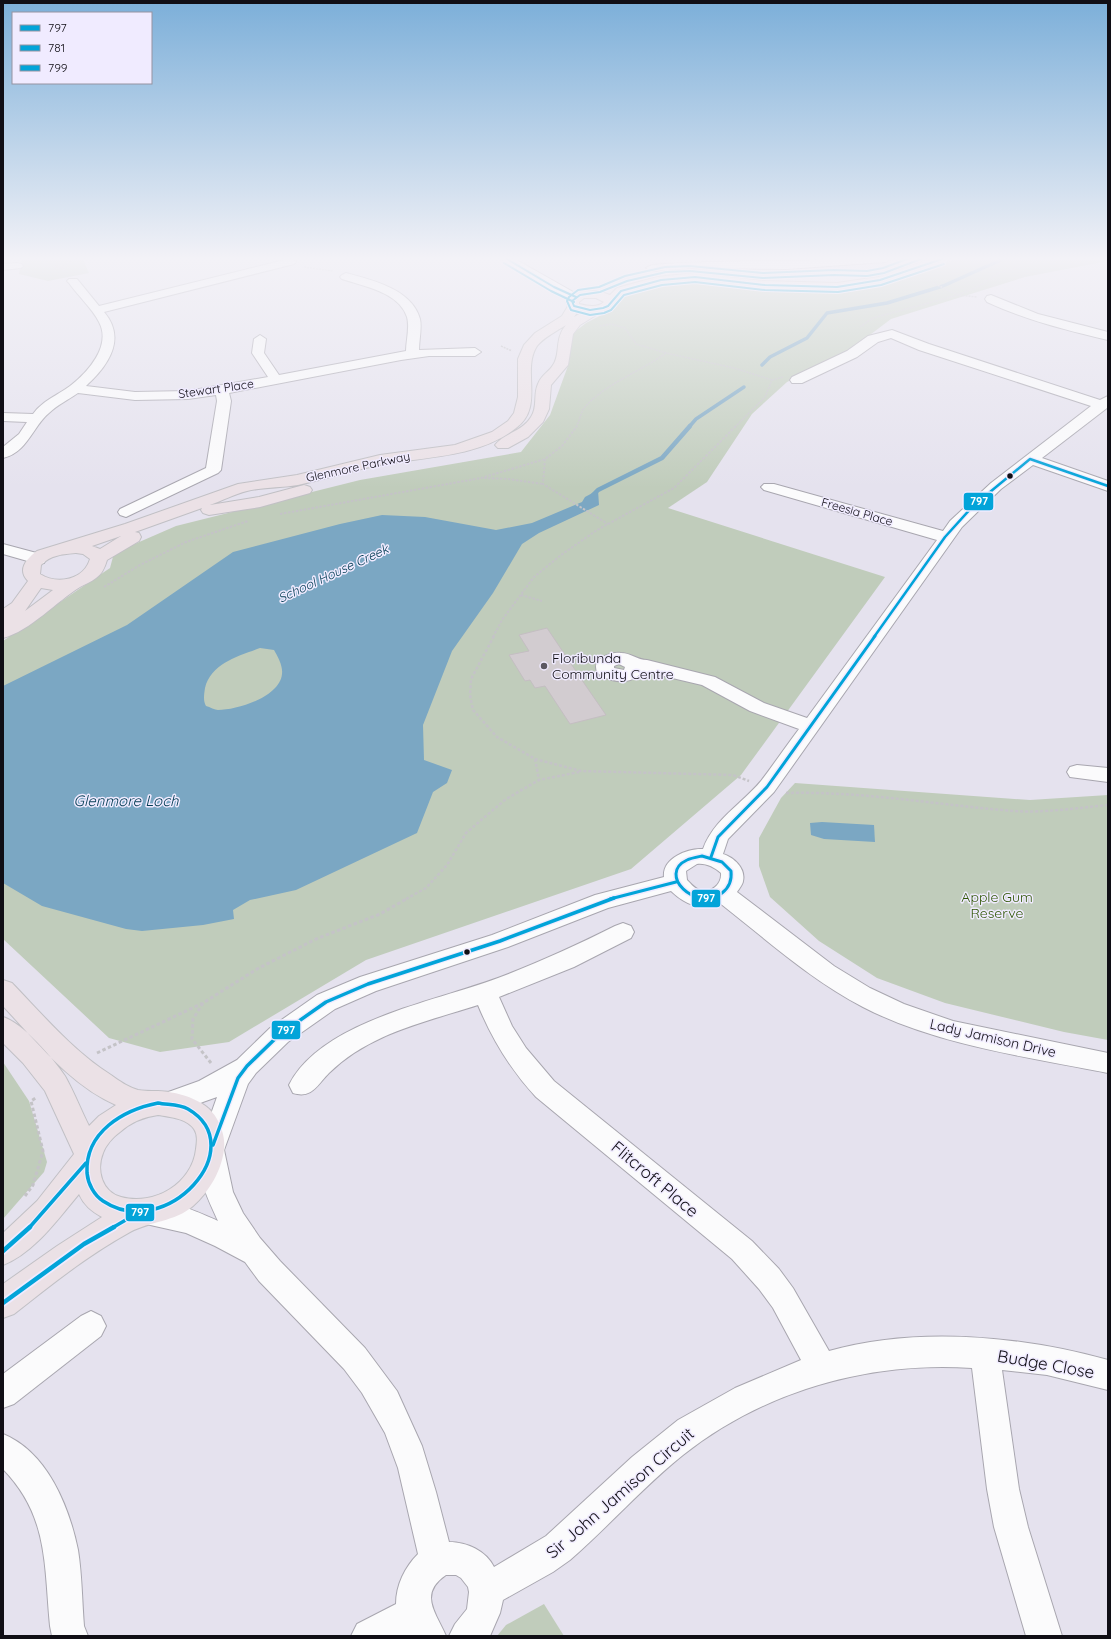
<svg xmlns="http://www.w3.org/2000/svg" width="1111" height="1639" viewBox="0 0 1111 1639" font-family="Quicksand,sans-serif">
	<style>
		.green { fill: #c0ccbb }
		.water { fill: #7ba7c3; fill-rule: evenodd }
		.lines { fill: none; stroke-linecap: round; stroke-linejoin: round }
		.stream-far1 { stroke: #7ba7c3; stroke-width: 3.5 }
		.stream { stroke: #7ba7c3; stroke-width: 4.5 }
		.building { fill: #d2ccd0; stroke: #c4bec2 }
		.minor-casing { stroke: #a8a6af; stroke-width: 2 }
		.major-casing { stroke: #c1c0c5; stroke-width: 2 }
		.path-far3 { stroke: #c4c3c7; stroke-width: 1.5; stroke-dasharray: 2 1; stroke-linecap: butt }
		.path-far2 { stroke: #c4c3c7; stroke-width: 2; stroke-dasharray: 2.5 1.5; stroke-linecap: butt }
		.path-far1 { stroke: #c4c3c7; stroke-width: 2.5; stroke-dasharray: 3 2; stroke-linecap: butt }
		.path { stroke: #c4c3c7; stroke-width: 3; stroke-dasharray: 3.5 2.5; stroke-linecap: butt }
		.minor { fill: #fbfbfc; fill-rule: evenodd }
		.major { fill: #ebe1e6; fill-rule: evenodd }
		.bus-1-far3-casing { stroke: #f0ebff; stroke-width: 5 }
		.bus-1-far2-casing { stroke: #f0ebff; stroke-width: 6 }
		.bus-1-far1-casing { stroke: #f0ebff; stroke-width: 6 }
		.bus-1-casing { stroke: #f0ebff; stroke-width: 8 }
		.bus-2-casing { stroke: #f0ebff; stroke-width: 4 }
		.bus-3-casing { stroke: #f0ebff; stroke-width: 4 }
		.bus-1-far3 { stroke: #02a4d9; stroke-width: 2.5 }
		.bus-1-far2 { stroke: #02a4d9; stroke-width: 3 }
		.bus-1-far1 { stroke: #02a4d9; stroke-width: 3.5 }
		.bus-1 { stroke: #02a4d9; stroke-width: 4.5 }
		.bus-2 { stroke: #02a4d9; stroke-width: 2 }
		.bus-3 { stroke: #02a4d9; stroke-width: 2 }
		.bus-dot { fill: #100e15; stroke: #f0ebff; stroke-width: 1.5 }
		.poi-dot { fill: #5b5861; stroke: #f0ebff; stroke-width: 1.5 }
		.labels { text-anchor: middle; stroke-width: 3; stroke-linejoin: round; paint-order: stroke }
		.far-street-label { font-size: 12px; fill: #100e15; stroke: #f0ebff }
		.far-water-label { font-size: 13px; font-style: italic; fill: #013b53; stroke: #f0ebff }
		.poi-label { font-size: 14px; fill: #100e15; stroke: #f0ebff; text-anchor: start }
		.park-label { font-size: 14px; fill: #2e5603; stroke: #f0ebff }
		.street-label { font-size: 14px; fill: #100e15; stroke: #f0ebff }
		.water-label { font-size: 15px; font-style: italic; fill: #013b53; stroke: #f0ebff }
		.near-street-label { font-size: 17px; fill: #100e15; stroke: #f0ebff }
		.line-badge { stroke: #f0ebff; stroke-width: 1.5 }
		.badge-label { font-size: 11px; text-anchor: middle; font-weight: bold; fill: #fff }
	</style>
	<rect width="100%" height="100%" fill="#e5e2ee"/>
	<g class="green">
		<path d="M22 259H83L89 273 48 281 19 274Z"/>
		<path d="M959 259H1108V261L1025 277 891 319 846 353 787 382 752 414 707 482 668 508 885 577 741 775 631 869 366 960 229 1042 160 1052 109 1038 3 939V641L110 568 114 553 176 526 360 480 521 452 550 415 569 363 572 334 586 323 613 309 622 296 658 283 689 280 814 290 861 287 885 283 938 264Z"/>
		<path d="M795 783 1030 800 1108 795V1040L1064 1032 945 1003 877 978 819 941 770 897 759 866V838L781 798Z"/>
		<path d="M3 1062 29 1101 47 1162 44 1172 3 1219Z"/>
		<path d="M544 1604 564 1636H497L506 1625Z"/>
	</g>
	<g class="water">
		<path d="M598 490 599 505 539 533 522 544 493 593 452 651 423 725 424 760 452 770 447 783 433 792 417 833 296 890 250 900 233 910 234 919 203 925 142 931 126 929 42 906 3 883V686L127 625 233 552 340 524 382 515 425 517 496 530 532 523 582 502 585 497ZM260 648 274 650C278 657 283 666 282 674 280 697 237 710 218 710 215 710 210 707 206 706 203 701 204 695 205 688 211 663 239 656 260 648Z"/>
		<path d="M822 822 874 825 875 842 824 839 811 835 810 823Z"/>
	</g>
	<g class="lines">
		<g class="stream-far1">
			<path d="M762 365 770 357 807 338 827 313 887 303 943 286 1003 259"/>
			<path d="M689 427 696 419 744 387"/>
		</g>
		<path class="stream" d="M593 495 598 490 662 458 690 426"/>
	</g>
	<path class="building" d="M547 628 586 686 606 715 570 724 545 686 535 688 530 680 525 681 509 655 529 651 519 635Z"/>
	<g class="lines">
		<defs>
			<g id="minor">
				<path d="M288 259 294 260 296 262 294 264 104 312C127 339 108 366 86 386L135 392 188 391 268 377 252 353 254 339 260 335 266 339 264 353 279 375 406 351C406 341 410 328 407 317 399 292 363 286 342 279L340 277 342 275 346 273C372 280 412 289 420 319 422 328 419 340 419 350L475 348 481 352 475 356H429L401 360 229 393 231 401 221 470 218 473 126 517 120 515 118 512 120 509 206 468 217 401 216 395 188 399 135 400 78 393C68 400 57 405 49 413 33 426 27 453 3 458V447L19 434 27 422 3 421V413L33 414C42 401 58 395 70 386 87 373 112 346 99 322 92 308 78 296 69 283L67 281 69 279H77L99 306Z"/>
				<path d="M501 259H515L582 297 576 301 550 290Z"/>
				<path d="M836 259H891L885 262 787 269 694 268 652 271 646 268 652 265C713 260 774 263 836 259Z"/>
				<path d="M17 263 21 264 23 266 21 268 3 270V264Z"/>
				<path d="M991 295 1038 314 1108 332V340C1066 330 1026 320 987 302L985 299 987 296Z"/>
				<path d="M892 330 929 344 1100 400 1108 396 1107 408 1042 458 1108 481V491L1033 465 1001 489 962 527 774 792 728 839 723 854C733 857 746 868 743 881 743 884 739 889 737 892L834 966 870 988 904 1004 953 1021 1108 1053V1073C1028 1057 936 1045 863 1007 811 980 767 940 721 904 700 910 687 906 671 891L608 908 508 947 376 991 335 1009 288 1042 256 1073 248 1084 224 1150 233 1192 243 1213 260 1238 280 1261 365 1348 397 1391 422 1446 436 1492 449 1542C467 1542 486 1551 494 1567L546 1536 632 1457 678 1420 735 1388 801 1360 773 1308 759 1289 732 1259 536 1097C510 1069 492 1039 478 1005 426 1022 370 1033 329 1073 317 1085 312 1099 293 1093L289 1085C321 1021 437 1001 498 978 538 963 577 945 615 926L623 923 631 926 634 932 631 938 574 967 499 997 512 1026 526 1048 554 1081 752 1241 779 1269 793 1288 829 1351C917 1326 1021 1336 1108 1360V1390L1047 1375 1002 1370 1019 1489 1028 1527 1062 1636H1026L994 1527 987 1489 972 1368C869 1361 764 1391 683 1455 643 1487 609 1526 570 1560L553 1572 503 1600 500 1613 490 1636H449L455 1624 467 1609 469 1592 468 1587 461 1578 456 1575H446C418 1594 436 1613 446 1636H351L357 1624 396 1604C396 1585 405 1567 418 1554L398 1468 385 1433 362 1393 344 1369 259 1281 245 1262 215 1246 186 1233 137 1222 133 1213 137 1204C160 1195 196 1211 218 1221 210 1203 192 1168 201 1148L200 1145 217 1097 169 1114 160 1111 156 1103 160 1095 199 1081 237 1060 270 1028 317 995 360 977 492 935 595 895 664 877C662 858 688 848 703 849 714 819 741 805 761 781 774 764 786 746 799 729L750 711 702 685 647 672H642C633 684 615 683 602 676 598 674 596 671 596 667 596 657 612 652 621 653 631 653 637 660 647 660L715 677 764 703 807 718 937 540 764 490 761 487 764 484H774L943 531 950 521 991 483 1091 406 919 350 891 338 878 342 857 357 802 383H792L790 380 792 377 847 351 868 336ZM619 664 625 667 624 670 614 668V666ZM697 864C706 863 714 867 721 873 722 884 711 894 700 890 695 889 691 884 687 880L686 871Z"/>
				<path d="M3 544 44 555 46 559 44 563 38 564 3 554Z"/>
				<path d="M1077 765 1108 768V782L1070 777 1067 772 1070 767Z"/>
				<path d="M91 1311 101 1316 106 1326 101 1336 14 1404 3 1408V1374L81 1316Z"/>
				<path d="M3 1434C47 1452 69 1506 78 1550 82 1575 82 1601 84 1626L88 1636H52L50 1626C44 1566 49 1516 3 1469Z"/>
			</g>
			<g id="major">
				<path d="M930 259H948L946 262 884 283 837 291 765 289 695 281 662 284 625 294 613 309 601 312 580 325 573 334 568 365 551 385 549 409 543 422 528 437 508 448H498L495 445C503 434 523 431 531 417 538 407 533 394 538 384 541 375 549 372 553 365 561 354 554 339 566 325 557 331 544 337 537 346 521 371 545 407 516 428 478 458 426 456 380 465 353 470 326 479 298 485 281 488 263 487 247 491 234 494 222 501 210 505L259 497 304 485 310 487 312 490 310 493 260 507 209 515 203 513 201 510 202 508 135 532 139 533 141 537 139 541 107 560C105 567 102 574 96 578 91 582 85 584 80 587 57 601 30 631 3 638V609L12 603 28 581C17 570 26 559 37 551L125 524 238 484 297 475 380 455 455 445 492 432 508 421 514 413 518 397V359L524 345 535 333 562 316 568 306 566 301C575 287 596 289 610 295L617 288 657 277 695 273 765 281 837 283 878 277ZM584 298H596L604 302C597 308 588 306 579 304V302ZM578 311 583 312 574 317ZM121 536 100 549 92 546ZM76 553 83 554 90 559C84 580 57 585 40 574L41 565C50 555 64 554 76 553ZM41 588 53 590 25 611Z"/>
				<path d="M3 980 12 983C43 1015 73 1051 111 1075 119 1081 128 1087 138 1090 144 1091 152 1091 158 1091 181 1092 210 1101 219 1123 223 1132 225 1139 224 1149 222 1170 209 1192 193 1206 175 1222 150 1221 130 1232 88 1255 51 1285 14 1314L3 1318V1284L57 1246 102 1217C91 1211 84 1205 79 1194 58 1219 34 1253 3 1265V1233L37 1201 74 1154 45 1091 23 1063 3 1043V1017C23 1023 53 1058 65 1076 74 1092 81 1110 89 1126L99 1116 116 1105C70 1085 36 1041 3 1006ZM158 1115C170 1117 186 1118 194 1129 198 1135 197 1142 196 1149 192 1184 154 1206 121 1197 102 1192 96 1170 103 1153 106 1145 113 1137 120 1132 131 1122 144 1117 158 1115Z"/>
			</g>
		</defs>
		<use href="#minor" class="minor-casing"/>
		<use href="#major" class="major-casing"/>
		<g class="path-far3">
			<path d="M32 266H54L57 269 62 268 65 271"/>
			<path d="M54 266 66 265"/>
			<path d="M304 267 333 271"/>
			<path d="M62 268 67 267 66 265 73 259"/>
			<path d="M927 280 958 295 977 297"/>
			<path d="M600 326 611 324 625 328 636 344 666 353 734 368 772 380 783 377"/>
			<path d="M860 327 873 318 958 295 979 286 999 273 1045 259"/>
			<path d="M501 346 512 351"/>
			<path d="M576 427C580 421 580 413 585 407 606 383 640 372 666 353"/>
			<path d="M735 427 765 397 772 380"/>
		</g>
		<g class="path-far2">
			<path d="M545 459 543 484 608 524"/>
			<path d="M484 478 508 479 543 484"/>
			<path d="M280 514 481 478 545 459 562 446 577 426"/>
			<path d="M104 587 140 565 186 542 248 521"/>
			<path d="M521 595 542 601"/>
			<path d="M493 637 502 620 534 577 561 555 597 530 674 488 736 426"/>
		</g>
		<g class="path-far1">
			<path d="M494 636 471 679 470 695 473 710 497 737 535 759 581 771 733 775 749 781"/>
			<path d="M535 759 539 780"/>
			<path d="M786 793C863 791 937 805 1014 811 1045 813 1077 808 1108 805"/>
			<path d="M406 899 426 888 447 865 466 833 506 799 539 780 579 772"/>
		</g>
		<g class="path">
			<path d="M97 1053 203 1003"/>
			<path d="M211 1063 192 1039 193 1019 203 1003 257 969 316 939 380 914 408 898"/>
			<path d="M25 1196 33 1185 43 1151 31 1101 37 1097"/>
		</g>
		<use href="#minor" class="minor"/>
		<use href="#major" class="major"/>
		<defs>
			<path id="bus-1-far3" d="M874 637 945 537 973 506 1030 459 1108 486"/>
			<g id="bus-1-far2">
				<path d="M702 856 722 862 731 871C732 880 730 887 722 893 695 912 657 874 687 860 691 858 697 857 702 856Z"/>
				<path d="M711 857 718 837 767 787 875 636"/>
				<path d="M610 899 676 882"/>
			</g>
			<g id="bus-1-far1">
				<path d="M698 898H711"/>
				<path d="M158 1103C167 1105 179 1104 188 1109 253 1147 166 1243 103 1201 94 1195 88 1184 87 1173 85 1132 123 1110 158 1103Z"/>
				<path d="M213 1145 238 1078 247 1066 279 1035 326 1002 368 984 500 941 614 898"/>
				<path d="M29 1228 86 1163"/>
				<path d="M112 1228 136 1214"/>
			</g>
			<g id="bus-1">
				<path d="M3 1251 30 1227"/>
				<path d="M3 1303 84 1244 114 1227"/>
			</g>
			<g id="bus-2">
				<path d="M507 259 554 287 576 297"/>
				<path d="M921 259 884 273 867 276 834 275 763 278 690 271 666 272 627 281 600 292 580 295 572 301 574 306 590 310 603 308 608 306 621 291 661 280 695 277 765 285 837 287 880 280 942 259"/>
			</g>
			<g id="bus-3">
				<path d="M907 259 883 268 867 271 834 270 763 273 690 266 665 267 625 276 599 287 578 290 569 297 567 301 571 310 590 315 604 313 611 310 624 295 662 285 695 282 765 290 838 292 881 285 944 264"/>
				<path d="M504 263 551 291 574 302"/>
			</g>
		</defs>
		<use href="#bus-1-far3" class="bus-1-far3-casing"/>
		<use href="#bus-1-far2" class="bus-1-far2-casing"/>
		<use href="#bus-1-far1" class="bus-1-far1-casing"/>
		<use href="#bus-1" class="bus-1-casing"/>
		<use href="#bus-2" class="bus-2-casing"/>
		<use href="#bus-3" class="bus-3-casing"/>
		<use href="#bus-1-far3" class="bus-1-far3"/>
		<use href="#bus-1-far2" class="bus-1-far2"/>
		<use href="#bus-1-far1" class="bus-1-far1"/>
		<use href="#bus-1" class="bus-1"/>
		<use href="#bus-2" class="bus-2"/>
		<use href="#bus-3" class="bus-3"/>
	</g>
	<linearGradient id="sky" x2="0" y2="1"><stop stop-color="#7cafd9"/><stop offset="0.53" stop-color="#f3f2f7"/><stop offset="1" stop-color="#f3f2f7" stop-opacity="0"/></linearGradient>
	<rect width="1111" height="488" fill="url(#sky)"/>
	<g class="bus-dot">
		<circle cx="1010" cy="476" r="3.5"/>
		<circle cx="467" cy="952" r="3.5"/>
	</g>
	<circle class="poi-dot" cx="544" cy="666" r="4"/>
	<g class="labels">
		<g class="far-street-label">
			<text transform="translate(216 389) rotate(-8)" y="4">Stewart Place</text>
			<text transform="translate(358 467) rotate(-12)" y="4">Glenmore Parkway</text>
			<text transform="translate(857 512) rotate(16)" y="4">Freesia Place</text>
		</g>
		<g class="far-water-label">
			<text transform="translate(333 573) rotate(-25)" y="5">School House Creek</text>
		</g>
		<g class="poi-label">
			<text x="552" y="663">Floribunda<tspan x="552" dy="16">Community Centre</tspan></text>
		</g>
		<g class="park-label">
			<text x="997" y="902">Apple Gum<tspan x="997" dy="16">Reserve</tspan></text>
		</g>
		<g class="street-label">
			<text transform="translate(993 1038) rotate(13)" y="5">Lady Jamison Drive</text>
		</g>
		<g class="water-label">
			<text x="126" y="806">Glenmore Loch</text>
		</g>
		<g class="near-street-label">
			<text transform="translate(655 1179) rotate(40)" y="6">Flitcroft Place</text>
			<text transform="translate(1046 1364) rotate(10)" y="6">Budge Close</text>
			<text transform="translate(620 1493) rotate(-41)" y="6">Sir John Jamison Circuit</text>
		</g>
	</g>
	<g class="line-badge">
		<rect x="963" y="492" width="31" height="19" rx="4" fill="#02a4d9"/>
		<rect x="691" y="889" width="30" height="19" rx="4" fill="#02a4d9"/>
		<rect x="271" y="1020" width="30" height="20" rx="4" fill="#02a4d9"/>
		<rect x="125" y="1203" width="30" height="19" rx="4" fill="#02a4d9"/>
	</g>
	<g class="badge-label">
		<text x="979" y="505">797</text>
		<text x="706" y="902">797</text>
		<text x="286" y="1034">797</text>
		<text x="140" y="1216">797</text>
	</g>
	<rect width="1111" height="1639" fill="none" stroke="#100e15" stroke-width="8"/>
	<rect x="12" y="12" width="140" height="72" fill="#f0ebff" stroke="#9693a1"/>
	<rect x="20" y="25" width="20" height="6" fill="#02a4d9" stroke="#9693a1"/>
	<text x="48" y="32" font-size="12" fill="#100e15">797</text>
	<rect x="20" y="45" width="20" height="6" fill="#02a4d9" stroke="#9693a1"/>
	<text x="48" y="52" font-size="12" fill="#100e15">781</text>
	<rect x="20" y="65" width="20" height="6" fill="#02a4d9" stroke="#9693a1"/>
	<text x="48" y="72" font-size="12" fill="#100e15">799</text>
</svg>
